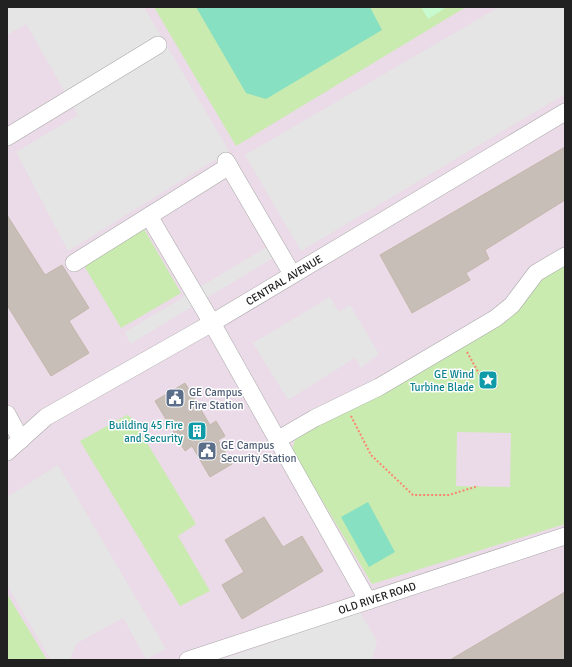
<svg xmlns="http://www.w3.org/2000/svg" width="572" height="667" viewBox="0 0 572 667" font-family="Signika,sans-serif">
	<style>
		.industrial { fill: #ebdae7 }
		.grass { fill: #caebaf; fill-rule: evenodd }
		.park { fill: #c7face }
		.pitch { fill: #87e0c2 }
		.parking { fill: #e5e5e5 }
		.building { fill: #c7beb7; stroke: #c4b7aa }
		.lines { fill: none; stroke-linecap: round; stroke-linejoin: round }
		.minor-casing { stroke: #a8a8a8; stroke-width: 18 }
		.path { stroke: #fa8671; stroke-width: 2; stroke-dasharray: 2 2; stroke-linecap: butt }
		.minor { stroke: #fff; stroke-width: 17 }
		.labels { text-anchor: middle; stroke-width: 3; stroke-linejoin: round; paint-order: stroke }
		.street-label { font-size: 11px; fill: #212121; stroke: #fff }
		.culture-label { font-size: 11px; fill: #0d838f; stroke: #fff; text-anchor: end }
		.service-label { font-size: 11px; fill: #4e5e75; stroke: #fff; text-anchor: start }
	</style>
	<rect width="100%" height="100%" fill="#f2efe8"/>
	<rect class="industrial" x="7" y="7" width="558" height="653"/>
	<g class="grass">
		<path d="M154 7H466L236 146Z"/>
		<path d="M144 229 181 293 121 328 83 264Z"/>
		<path d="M562 264 565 269V524L372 584 292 450 295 439 307 427 394 387ZM457 432 511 433 510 487 456 486Z"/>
		<path d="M127 415 132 418 196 524 178 536 210 591 180 606 80 441Z"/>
		<path d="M7 594 47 660H7Z"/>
	</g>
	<path class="park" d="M421 7H447L428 19Z"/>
	<g class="pitch">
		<path d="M196 7H370L382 30 266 99 246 93Z"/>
		<path d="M368 502 395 552 369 567 341 517Z"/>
	</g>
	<g class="parking">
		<path d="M7 7H144L229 151 68 251 16 152 78 115 26 24 7 35Z"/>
		<path d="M499 7H565V94L301 251 245 155Z"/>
		<path d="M267 247 273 258 130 344 125 332Z"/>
		<path d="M330 297 339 312 350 305 379 354 361 368 355 358 288 400 253 343Z"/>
		<path d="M58 465 166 649 146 659 123 618 76 644 70 660H51L7 585V497Z"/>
		<path d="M360 612 377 641 372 660H221Z"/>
	</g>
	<g class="building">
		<path d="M565 147V200L485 250 489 259 466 273 470 280 412 313 380 255Z"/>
		<path d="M7 215 45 275 62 265 89 308 69 321 89 353 51 376 7 305Z"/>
		<path d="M185 383 210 425 216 421 225 436 218 440 232 464 210 477 192 446 185 451 155 401Z"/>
		<path d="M264 517 283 547 302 536 323 571 242 619 222 585 244 572 225 540Z"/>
		<path d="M565 592V660H450Z"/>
	</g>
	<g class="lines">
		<defs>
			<g id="minor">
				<path d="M7 137 158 45"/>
				<path d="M226 161 292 274"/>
				<path d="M149 216 212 323 368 601"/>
				<path d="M74 263 229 166"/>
				<path d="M7 414 21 440"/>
				<path d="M277 440 315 418 379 387 496 318 512 305 536 273 565 256"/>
				<path id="s1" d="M7 452 46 417 212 323 565 112"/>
				<path id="s2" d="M188 660 565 536"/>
			</g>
		</defs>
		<use href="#minor" class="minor-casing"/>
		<g class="path">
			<path d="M467 352 481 377"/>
			<path d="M351 416 371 455 413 495H449L478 486"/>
		</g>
		<use href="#minor" class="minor"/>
	</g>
	<defs>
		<symbol id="sight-square" viewBox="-11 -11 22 22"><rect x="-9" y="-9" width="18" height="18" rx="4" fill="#0f9aa8" stroke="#fff"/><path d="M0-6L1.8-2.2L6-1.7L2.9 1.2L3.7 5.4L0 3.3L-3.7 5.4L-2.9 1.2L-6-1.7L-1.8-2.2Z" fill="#fff"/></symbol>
		<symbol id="civic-square" viewBox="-11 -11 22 22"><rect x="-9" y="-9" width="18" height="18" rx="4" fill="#5c6f8a" stroke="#fff"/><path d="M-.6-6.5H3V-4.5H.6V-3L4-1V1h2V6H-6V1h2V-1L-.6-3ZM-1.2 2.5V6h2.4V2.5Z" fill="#fff"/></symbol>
		<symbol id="building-square" viewBox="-11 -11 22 22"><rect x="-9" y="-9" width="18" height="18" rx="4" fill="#0f9aa8" stroke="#fff"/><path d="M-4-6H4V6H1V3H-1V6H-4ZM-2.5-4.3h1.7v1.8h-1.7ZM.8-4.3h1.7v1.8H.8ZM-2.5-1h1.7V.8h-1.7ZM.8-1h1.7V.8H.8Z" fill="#fff"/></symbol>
	</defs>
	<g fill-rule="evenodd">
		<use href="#sight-square" x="477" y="369" width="22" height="22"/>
		<use href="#civic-square" x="164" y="387" width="22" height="22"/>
		<use href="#building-square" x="186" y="420" width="22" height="22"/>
		<use href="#civic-square" x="196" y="440" width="22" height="22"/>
	</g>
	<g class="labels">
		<g class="street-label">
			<text dy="4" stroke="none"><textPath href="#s1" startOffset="327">CENTRAL AVENUE</textPath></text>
			<text dy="4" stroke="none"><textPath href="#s2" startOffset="199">OLD RIVER ROAD</textPath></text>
		</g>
		<g class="culture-label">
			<text x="474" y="378">GE Wind<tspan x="474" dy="13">Turbine Blade</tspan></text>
			<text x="183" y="429">Building 45 Fire<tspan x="183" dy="13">and Security</tspan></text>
		</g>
		<g class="service-label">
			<text x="189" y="396">GE Campus<tspan x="189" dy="13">Fire Station</tspan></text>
			<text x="221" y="449">GE Campus<tspan x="221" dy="13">Security Station</tspan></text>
		</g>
	</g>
	<rect width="572" height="667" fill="none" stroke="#212121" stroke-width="16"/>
</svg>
